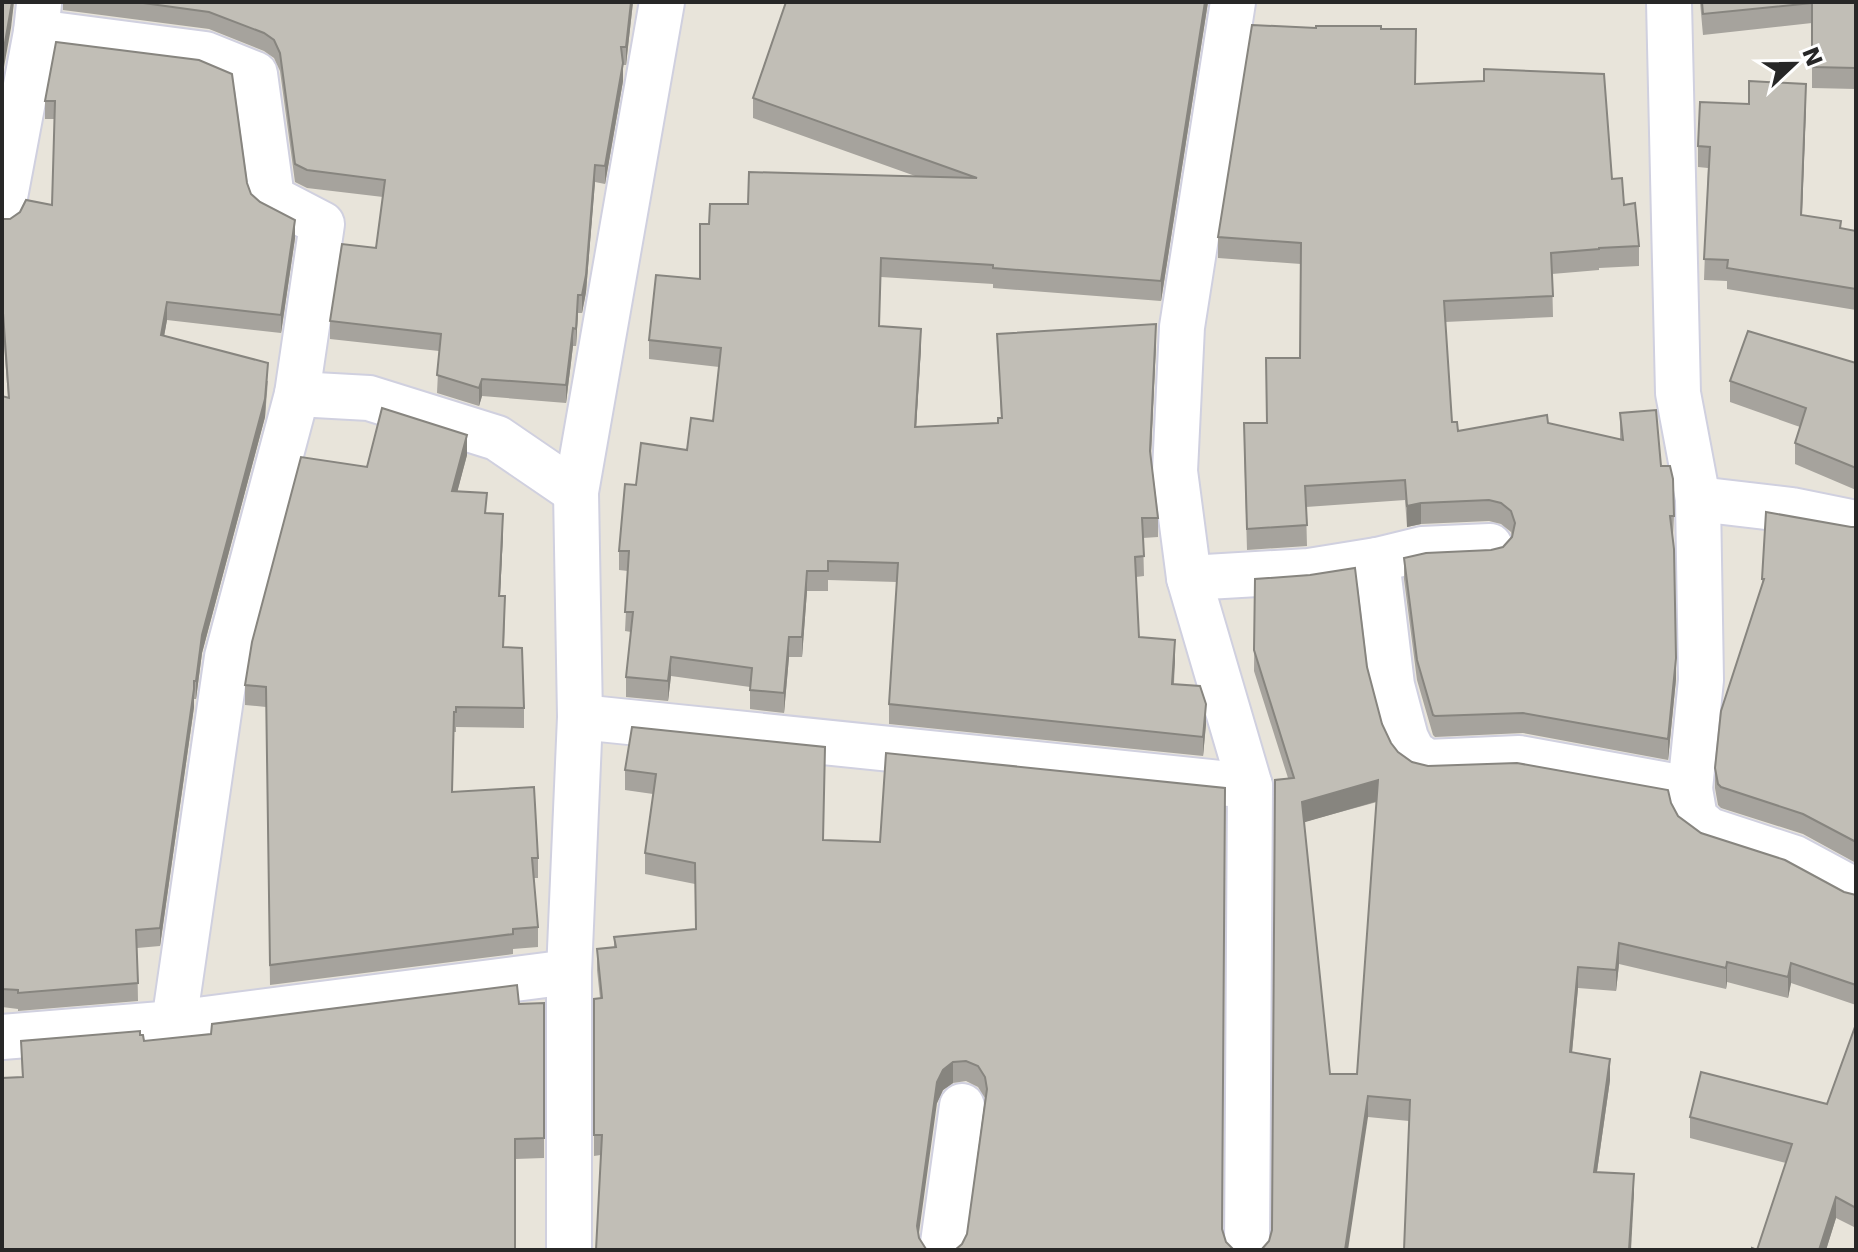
<svg xmlns="http://www.w3.org/2000/svg" width="1858" height="1252" viewBox="0 0 1858 1252" font-family="'DejaVu Sans',sans-serif">
	<style>
		.lines { fill: none; stroke-linecap: round; stroke-linejoin: round }
		.minor-casing { stroke: #d0d0df; stroke-width: 48 }
		.minor { stroke: #fff; stroke-width: 44 }
		.wall { fill: #a6a39d; fill-rule: evenodd }
		.shaded-wall { fill: #87857f }
		.building { fill: #c1beb6; stroke: #87857f; stroke-width: 2; fill-rule: evenodd }
	</style>
	<rect width="100%" height="100%" fill="#e8e4da"/>
	<g class="lines">
		<defs>
			<g id="minor">
				<path d="M1669 2 1678 393 1698 499"/>
				<path d="M36 32 205 54 255 74 272 198 322 224 297 394"/>
				<path d="M2 213 36 32 39 4"/>
				<path d="M1377 560 1422 549 1490 546"/>
				<path d="M1189 578 1175 471 1182 327 1233 2"/>
				<path d="M580 717 1250 786 1247 1250"/>
				<path d="M1250 786 1189 578 1309 571 1377 560 1392 685 1406 738 1413 752 1427 762 1519 758 1690 789 1695 818 1709 830 1795 858 1856 891"/>
				<path d="M1690 789 1701 680 1698 499 1792 510 1856 523"/>
				<path d="M174 1023 227 657 297 394 369 398 497 438 576 492"/>
				<path d="M2 1037 174 1023 569 972"/>
				<path d="M569 1250V972L580 717 576 492 662 2"/>
				<path d="M942 1250 962 1106"/>
			</g>
		</defs>
		<use href="#minor" class="minor-casing"/>
		<use href="#minor" class="minor"/>
	</g>
	<g class="wall">
		<path d="M63 2H633L627 55 626 65H623V81L605 184 595 182 586 292 582 313H578L576 346H573L566 403 482 396 479 406 437 393 439 351 330 339V321L376 248 383 197 307 188 295 182 280 71 274 58 264 51 209 29 63 10Z"/>
		<path d="M786 2H1208L1161 301 993 288V284L881 277 879 326 921 348 916 427 998 423 1001 418 997 334 1156 343 1151 456 1158 518V537L1143 538 1144 576 1136 577 1139 637 1175 660 1174 684 1206 724 1203 756 889 724V704L897 582 828 580V591H807L802 657H789L784 713 750 709V687L671 676 668 701 626 697V677L631 632 625 631 628 571 619 570V551L636 485 687 450 713 421 719 367 649 359V340L700 279 709 224 748 204 918 177 753 118V98Z"/>
		<path d="M1700 2H1856V89L1812 88V23L1703 35Z"/>
		<path d="M1316 28 1381 29 1416 84 1612 179 1624 205 1639 246V266L1599 268V270L1552 274 1553 317 1445 322 1452 422 1458 431 1548 423 1620 439V413L1661 466 1674 516 1673 536 1676 679 1668 760 1523 733 1435 737 1433 735 1417 680 1404 579V558L1491 550 1503 547 1512 536 1511 532 1501 524 1489 521 1421 524 1407 527 1405 500 1306 507 1307 546 1247 550 1244 444 1267 423 1300 358 1301 264 1218 258V237Z"/>
		<path d="M56 42 247 183 251 194 295 238 281 333 167 320 164 336 268 381 265 417 202 653 196 699H194V707L160 946 137 948 138 1001 18 1011V1009L2 1007V396L8 397 3 331H2V219H10L52 205 55 119H45V101Z"/>
		<path d="M1749 104 1806 105 1802 216 1841 229 1856 231V310L1727 289V281L1704 280 1708 168 1698 167V146Z"/>
		<path d="M1856 363V490L1795 464V443L1800 427 1730 402V381Z"/>
		<path d="M467 455 457 492 487 513 503 534 500 596 505 616 504 647 524 708V728L456 727V732H454L452 792 538 858V878H534L538 927V947L513 949V954L270 985 266 707 245 705V685L367 467Z"/>
		<path d="M1766 512 1851 527H1856V863L1803 834 1721 808 1718 805 1715 788V768L1762 586Z"/>
		<path d="M1255 579 1367 667 1382 724 1391 743 1398 752 1412 762 1428 766 1671 803 1678 816 1701 833 1844 892 1856 895V1005L1791 983 1788 998 1727 982 1726 989 1619 964 1616 991 1578 988 1572 1053 1610 1080 1597 1172 1634 1194 1409 1121 1368 1117 1269 1241 1272 1230 1288 778 1254 671ZM1377 802 1357 1074H1330L1304 822Z"/>
		<path d="M632 727 824 840 880 842 1225 788 962 1244 967 1234 985 1098 978 1087 966 1081 953 1083 943 1090 937 1103 594 1156V999L600 998 597 970V949L614 947V937L696 929 695 884 645 874V853L653 794 625 790V770Z"/>
		<path d="M544 1003V1158L515 1159 22 1077 21 1041 140 1035 144 1041Z"/>
		<path d="M1856 1024V1228L1836 1218 1826 1250H1752H1757L1786 1163 1690 1138V1117L1827 1104Z"/>
	</g>
	<g class="shaded-wall">
		<path d="M12 2H14L11 28 2 78V60Z"/>
		<path d="M631 2H633L626 65V47Z"/>
		<path d="M1205 2H1208L1161 301V281Z"/>
		<path d="M623 63V81L605 184V166Z"/>
		<path d="M1806 84V105L1801 236V215Z"/>
		<path d="M595 165V182L586 292 582 313V295Z"/>
		<path d="M295 220V238L281 333V315Z"/>
		<path d="M578 295V313L576 346V329Z"/>
		<path d="M167 302V320L161 353V335Z"/>
		<path d="M1156 324V343L1150 470V451Z"/>
		<path d="M573 328V346L566 403V385Z"/>
		<path d="M921 329V348L915 446V427Z"/>
		<path d="M268 363 265 417 202 653 196 699V681L202 635Z"/>
		<path d="M482 379V396L479 406V388Z"/>
		<path d="M467 435V455L452 512V491Z"/>
		<path d="M1421 503V524L1407 527V506Z"/>
		<path d="M503 514V534L499 616V596Z"/>
		<path d="M807 571V591L802 657V637Z"/>
		<path d="M789 637V657L784 713V693Z"/>
		<path d="M1175 640V660L1172 704V684Z"/>
		<path d="M671 657V676L668 701V681Z"/>
		<path d="M1676 658V679L1668 760V739Z"/>
		<path d="M194 689V707L160 946V928Z"/>
		<path d="M1206 704V724L1203 756V737Z"/>
		<path d="M1378 780V801L1302 823V802Z"/>
		<path d="M1619 943V964L1616 991V970Z"/>
		<path d="M1727 962V982L1726 989V968Z"/>
		<path d="M1791 963V983L1788 998V977Z"/>
		<path d="M1578 967V988L1570 1073V1052Z"/>
		<path d="M1610 1059V1080L1594 1192V1172Z"/>
		<path d="M953 1062V1083L943 1090 937 1103 917 1247V1226L937 1082 943 1070Z"/>
		<path d="M1368 1096V1117L1348 1250H1345Z"/>
		<path d="M1634 1174V1194L1631 1250H1629Z"/>
		<path d="M1836 1197V1218L1826 1250H1819Z"/>
	</g>
	<g class="building">
		<path d="M2 2H12L2 60Z"/>
		<path d="M136 2H631L626 47H621L623 63 605 166 595 165 586 275 582 295H578L576 329 573 328 566 385 482 379 479 388 437 375 441 334 330 321 342 244 376 248 385 180 307 170 295 164 280 53 274 40 264 33 209 12Z"/>
		<path d="M786 2H1205L1161 281 993 268V265L881 258 879 326 921 329 915 427 998 423V418H1002L997 334 1156 324 1150 451 1158 518H1142L1144 556 1135 557 1139 637 1175 640 1172 684 1200 686 1206 704 1203 737 889 704 898 563 828 561V571H807L802 637H789L784 693 750 690 752 668 671 657 668 681 626 677 633 612H625L629 551H619L625 484 636 485 641 443 687 450 691 418 713 421 721 348 649 340 656 275 700 279V224H709L710 204H748L749 172 977 178 753 98Z"/>
		<path d="M1702 2H1856V68L1812 67V3L1703 14Z"/>
		<path d="M1252 25 1316 28V26H1381V29H1416L1415 84 1484 81V69L1604 74 1612 179 1622 178 1624 205 1635 203 1639 246 1599 248V249L1551 253 1553 296 1444 301 1452 422H1457L1458 431 1547 415 1548 423 1623 440 1620 413 1656 410 1661 466H1670L1673 479 1674 516H1670L1674 549 1676 658 1668 739 1523 713 1435 716 1433 715 1417 660 1404 558 1426 553 1491 550 1503 547 1512 537 1515 523 1511 511 1501 503 1489 500 1421 503 1407 506 1405 480 1305 486 1307 525 1247 529 1244 423H1267L1266 358H1300L1301 243 1218 237Z"/>
		<path d="M56 42 199 60 232 74 247 183 251 194 260 202 295 220 281 315 167 302 161 335 268 363 265 399 202 635 196 681H194V689L160 928 136 930 138 983 18 993V990L2 989V396L9 398 3 313H2V219H10L20 212 26 200 52 205 55 101H45Z"/>
		<path d="M1749 81 1806 84 1801 215 1841 221 1840 228 1856 231V289L1727 268 1728 260 1704 259 1710 147 1698 146 1700 102 1749 104Z"/>
		<path d="M1748 331 1856 363V468L1795 443 1806 408 1730 381Z"/>
		<path d="M382 408 467 435 452 491 487 493 485 513 503 514 499 596H505L503 647 522 648 524 708 456 707V712H454L452 792 534 787 538 858H532L538 927 513 929V934L270 965 266 687 245 685 252 642 301 457 367 467Z"/>
		<path d="M1766 512 1851 527H1856V842L1803 814 1721 787 1718 784 1715 768 1721 711 1764 579H1762Z"/>
		<path d="M1355 568 1367 667 1382 724 1391 743 1398 752 1412 762 1428 766 1517 763 1668 790 1671 803 1678 816 1701 833 1785 860 1844 892 1856 895V985L1791 963 1788 977 1727 962 1726 968 1619 943 1616 970 1578 967 1570 1052 1610 1059 1594 1172 1634 1174 1629 1250H1404L1410 1100 1368 1096 1345 1250H1261L1269 1241 1272 1230 1275 780 1294 778 1254 650 1255 579 1310 575ZM1378 780 1357 1074H1330L1302 802Z"/>
		<path d="M632 727 825 747 823 840 880 842 886 753 1225 788 1222 1229 1226 1242 1234 1250H955L962 1244 967 1234 987 1089 985 1077 978 1066 966 1061 953 1062 943 1070 937 1082 917 1226 919 1238 926 1249 929 1250H596L602 1135H594V999L602 998 597 949 616 947 614 937 696 929 695 863 645 853 656 774 625 770Z"/>
		<path d="M517 985 519 1004 544 1003V1138L515 1139V1250H2V1078L23 1077 21 1041 140 1031V1035H143L144 1041 211 1034 212 1024Z"/>
		<path d="M1856 1024V1208L1836 1197 1819 1250H1752V1248L1757 1250 1792 1144 1690 1117 1701 1072 1827 1104Z"/>
	</g>
	<rect width="1858" height="1252" fill="none" stroke="#272727" stroke-width="8"/>
	<g transform="translate(1794 64) rotate(68)" stroke="#ffffff" stroke-width="6" paint-order="stroke">
	<path d="M0-6L14 30L0 20L-14 30Z" fill="#272727"/>
	<text y="-12" font-size="22" font-weight="bold" text-anchor="middle" fill="#272727">N</text>
	</g>
</svg>
